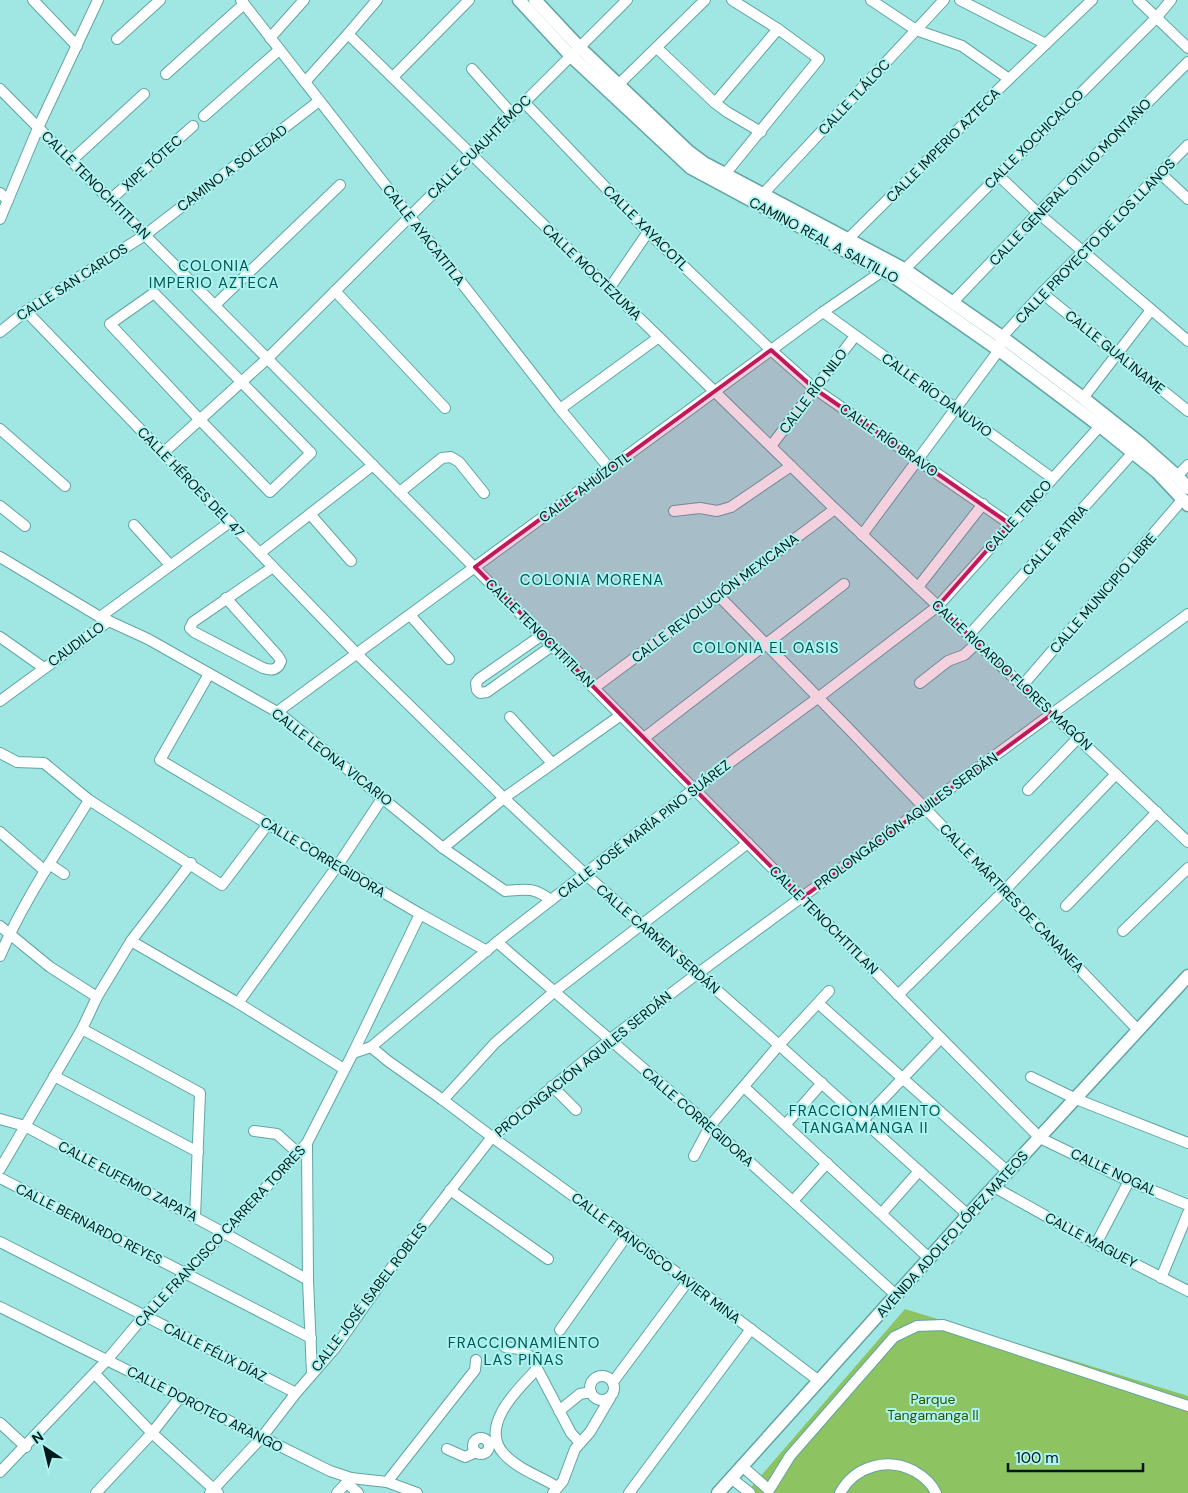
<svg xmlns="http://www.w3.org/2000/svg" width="1188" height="1493" viewBox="0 0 1188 1493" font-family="'DM Sans',sans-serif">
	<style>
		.green { fill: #8dc361 }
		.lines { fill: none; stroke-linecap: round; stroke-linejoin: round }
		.minor-casing { stroke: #60a5a3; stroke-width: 12 }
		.tertiary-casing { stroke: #60a5a3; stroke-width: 15 }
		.minor { stroke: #fff; stroke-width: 10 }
		.tertiary { stroke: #fff; stroke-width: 12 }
		.marked { fill: #c2185b; fill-opacity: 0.2; stroke: #c2185b; stroke-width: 4; stroke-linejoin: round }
		.labels { text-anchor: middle; stroke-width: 4; stroke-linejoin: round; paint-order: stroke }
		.street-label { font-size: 14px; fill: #001919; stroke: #adf4f1 }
		.park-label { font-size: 14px; fill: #2e5500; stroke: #adf4f1 }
		.neighbourhood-label { font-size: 15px; letter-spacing: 1px; fill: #015755; stroke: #adf4f1 }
	</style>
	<rect width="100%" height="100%" fill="#a0e7e4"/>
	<path class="green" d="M905 1309 1188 1396V1493H746Z"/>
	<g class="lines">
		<defs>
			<g id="minor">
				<path d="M33 0 77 46"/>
				<path d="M241 0 560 409 610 469"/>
				<path d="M871 0 916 30 962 46 1009 79"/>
				<path d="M960 0 1046 44"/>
				<path d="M1138 0 1188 48"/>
				<path d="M348 34 835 509 1188 842"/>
				<path d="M270 38 304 0"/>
				<path d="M117 39 160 0"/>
				<path d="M657 48 715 103 727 112 761 132"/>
				<path d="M472 69 512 114"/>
				<path d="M166 74 244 4"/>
				<path d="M393 77 469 0"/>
				<path d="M305 82 348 34 377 0"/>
				<path d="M618 85 705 0"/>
				<path d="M0 89 1040 1138 1129 1181 1188 1205"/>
				<path d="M524 102 648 232 771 350 815 389 1010 524"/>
				<path d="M715 103 778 29"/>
				<path d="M204 116 279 50"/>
				<path d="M72 160 144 94"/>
				<path d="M1160 173 1188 199"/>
				<path d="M998 175 1038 213 1188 341"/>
				<path d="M721 179 819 59 778 29 732 0"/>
				<path d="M0 193 8 200"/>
				<path d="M763 194 944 0"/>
				<path d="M111 199 193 126"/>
				<path d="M0 219 38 128 98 0"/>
				<path d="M844 243 1009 79 1092 0"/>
				<path d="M899 275 1156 18 1171 0"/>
				<path d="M609 289 648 232"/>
				<path d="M335 291 445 408"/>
				<path d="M154 293 311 453 270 492 200 420 110 324Z"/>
				<path d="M1042 293 1188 411"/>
				<path d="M952 303 1038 213 1188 62"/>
				<path d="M215 305 340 185"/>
				<path d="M26 311 357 654 504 798 585 874 779 1045 968 1215"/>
				<path d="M823 312 1052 478"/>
				<path d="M0 332 26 311 145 235 319 101"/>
				<path d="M1083 398 1151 310"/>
				<path d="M560 409 659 337"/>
				<path d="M0 429 65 486"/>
				<path d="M771 446 855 336"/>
				<path d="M163 453 268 358 627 0"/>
				<path d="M1177 476 1188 465"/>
				<path d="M400 492 442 458 451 457 459 462 484 493"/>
				<path d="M0 506 25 526"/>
				<path d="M674 511 700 508 717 511 731 507 791 466"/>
				<path d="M310 514 351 561"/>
				<path d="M134 525 170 565"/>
				<path d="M862 535 999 350 1002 337 1042 293 1188 145"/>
				<path d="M260 553 373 465"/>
				<path d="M0 557 100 617 148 639 279 713 443 848 505 891C527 889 533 887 551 900"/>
				<path d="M918 587 983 504"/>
				<path d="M718 595 846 726 1138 1030"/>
				<path d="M226 598 278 656 281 661C278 670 272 671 263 668L194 632 190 628 193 622 273 567"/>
				<path d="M410 615 449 659"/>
				<path d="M100 617 230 522"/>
				<path d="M542 635 479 679 476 683 477 690 480 693 487 692 552 646"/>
				<path d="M969 635 1137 448"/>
				<path d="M0 637 44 668"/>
				<path d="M209 674 160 760 420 914 487 951"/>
				<path d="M920 683 948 661 964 655 977 643"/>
				<path d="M1022 686 1183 499"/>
				<path d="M594 688 835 509"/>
				<path d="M0 701 109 621"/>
				<path d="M277 712 823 312 887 268"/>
				<path d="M510 717 552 763"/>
				<path d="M644 738 844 584"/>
				<path d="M0 753 17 762 44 763 89 800 222 885 268 824"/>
				<path d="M1028 790 1078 738"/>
				<path d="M0 832 45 871"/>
				<path d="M443 848 504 798 621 715"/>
				<path d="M49 864 64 874"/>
				<path d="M1066 906 1157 812"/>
				<path d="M0 926 50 967 97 997"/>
				<path d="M1123 931 1188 868"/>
				<path d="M131 941 238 1003 344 1069"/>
				<path d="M497 942 710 1126 896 1295"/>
				<path d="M0 956C23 901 58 851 89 800"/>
				<path d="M898 995 1005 890 1116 774"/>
				<path d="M238 1003 338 865 383 797"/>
				<path d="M819 1004 1008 1172"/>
				<path d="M82 1029 200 1093 195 1217"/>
				<path d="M371 1047 388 1061 443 1100 492 1137 627 1235 819 1381"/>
				<path d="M353 1053 371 1047 497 942 551 900 694 789 819 697 938 606 1100 426"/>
				<path d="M54 1076 198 1152"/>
				<path d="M1031 1077 1076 1099 1188 1143"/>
				<path d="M552 1086 576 1110"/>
				<path d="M744 1087 929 1258"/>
				<path d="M443 1100 495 1043 555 991 748 843"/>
				<path d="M0 1119 25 1126 224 1233 308 1280"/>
				<path d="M863 1120 941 1038"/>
				<path d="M786 1124 822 1083"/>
				<path d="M254 1131 277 1134 298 1153"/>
				<path d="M307 1143 308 1280 312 1374"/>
				<path d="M694 1156 710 1126 779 1045 829 991"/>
				<path d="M0 1169 82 1029 97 997 131 941 191 863"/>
				<path d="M0 1178 311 1338"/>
				<path d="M994 1187 1096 1244 1188 1291"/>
				<path d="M450 1190 548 1259"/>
				<path d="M793 1201 827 1163"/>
				<path d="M882 1213 919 1171"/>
				<path d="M0 1242 296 1393"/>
				<path d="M1096 1244 1129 1181"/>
				<path d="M1161 1278 1188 1213"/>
				<path d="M0 1307 330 1471 351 1478 387 1482 417 1493"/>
				<path d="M560 1330 627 1235"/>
				<path d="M505 1347 519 1349 531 1357 571 1433 580 1443"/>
				<path d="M537 1369C519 1388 478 1426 504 1454 519 1470 540 1476 557 1487"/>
				<path d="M95 1374 152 1433 218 1493"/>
				<circle cx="602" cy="1388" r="12"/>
				<path d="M613 1382 688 1281"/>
				<path d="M559 1411 580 1394 591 1392"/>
				<path d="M0 1423 26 1447"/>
				<circle cx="481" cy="1446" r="8"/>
				<path d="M447 1449 465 1457 476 1452"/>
				<path d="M742 1466 769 1490 790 1456 894 1337 917 1326 943 1325 1188 1406"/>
				<path d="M0 1472 107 1360 144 1316 224 1233 307 1143 353 1053 420 914"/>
				<path d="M731 1478 750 1493"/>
				<path d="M387 1482 475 1370 476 1360"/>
				<path d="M347 1483 358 1493"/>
				<path d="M96 1493 152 1433 181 1396"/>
				<path d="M210 1493 262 1437 296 1393 335 1348 404 1250 492 1137 609 1040 697 974 1188 614"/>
				<path d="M337 1493 351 1478"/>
				<path d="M553 1493 563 1481 575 1449 590 1432 610 1398"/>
				<path d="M629 1493 751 1329"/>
				<path d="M840 1493C855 1466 887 1457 914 1471 923 1476 932 1484 936 1493"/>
			</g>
			<g id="tertiary">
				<path d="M519 0 570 55 691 168 896 278 999 350 1100 426 1157 472 1188 505"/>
				<path d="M535 0 579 47 688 151 704 163 904 269 1002 337 1083 398 1141 444 1177 476 1188 488"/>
				<path d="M718 1493 968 1215 1188 976"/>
			</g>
		</defs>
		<use href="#minor" class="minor-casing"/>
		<use href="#tertiary" class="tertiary-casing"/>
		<use href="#minor" class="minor"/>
		<use href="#tertiary" class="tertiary"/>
	</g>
	<path class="marked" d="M771 350 815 389 1010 524 938 606 1052 714 802 898 475 567Z"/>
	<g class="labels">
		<g class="street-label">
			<text transform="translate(854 97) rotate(-47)" y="5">CALLE TLÁLOC</text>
			<text transform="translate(1034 139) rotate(-45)" y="5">CALLE XOCHICALCO</text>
			<text transform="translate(943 145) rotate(-45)" y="5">CALLE IMPERIO AZTECA</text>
			<text transform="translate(479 147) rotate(-45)" y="5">CALLE CUAUHTÉMOC</text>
			<text transform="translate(152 163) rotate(-42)" y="5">XIPE TÓTEC</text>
			<text transform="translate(232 168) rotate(-37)" y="5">CAMINO A SOLEDAD</text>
			<text transform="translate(1070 182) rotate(-46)" y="5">CALLE GENERAL OTILIO MONTAÑO</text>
			<text transform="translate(96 185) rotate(45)" y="5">CALLE TENOCHTITLAN</text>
			<text transform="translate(646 228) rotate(45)" y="5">CALLE XAYACOTL</text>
			<text transform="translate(424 235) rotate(52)" y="5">CALLE AYACATITLA</text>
			<text transform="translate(824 240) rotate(28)" y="5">CAMINO REAL A SALTILLO</text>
			<text transform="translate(1095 241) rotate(-46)" y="5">CALLE PROYECTO DE LOS LLANOS</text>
			<text transform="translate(592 272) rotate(44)" y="5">CALLE MOCTEZUMA</text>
			<text transform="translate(72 282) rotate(-33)" y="5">CALLE SAN CARLOS</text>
			<text transform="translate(1115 352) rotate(39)" y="5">CALLE GUALINAME</text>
			<text transform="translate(813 391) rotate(-53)" y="5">CALLE RÍO NILO</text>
			<text transform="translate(937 395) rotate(36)" y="5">CALLE RÍO DANUVIO</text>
			<text transform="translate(889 440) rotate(35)" y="5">CALLE RÍO BRAVO</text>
			<text transform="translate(191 482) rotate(46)" y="5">CALLE HÉROES DEL 47</text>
			<text transform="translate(585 487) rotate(-36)" y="5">CALLE AHUÍZOTL</text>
			<text transform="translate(1018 516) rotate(-48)" y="5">CALLE TENCO</text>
			<text transform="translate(1055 540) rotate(-48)" y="5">CALLE PATRIA</text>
			<text transform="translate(1103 593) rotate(-49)" y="5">CALLE MUNICIPIO LIBRE</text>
			<text transform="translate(715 598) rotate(-37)" y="5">CALLE REVOLUCIÓN MEXICANA</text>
			<text transform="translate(540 633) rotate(45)" y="5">CALLE TENOCHTITLAN</text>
			<text transform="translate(76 644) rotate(-36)" y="5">CAUDILLO</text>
			<text transform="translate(1012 675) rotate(43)" y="5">CALLE RICARDO FLORES MAGÓN</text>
			<text transform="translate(332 757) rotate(38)" y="5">CALLE LEONA VICARIO</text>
			<text transform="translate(906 821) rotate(-36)" y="5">PROLONGACIÓN AQUILES SERDÁN</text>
			<text transform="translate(644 829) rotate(-38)" y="5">CALLE JOSÉ MARÍA PINO SUÁREZ</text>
			<text transform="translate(323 857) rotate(31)" y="5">CALLE CORREGIDORA</text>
			<text transform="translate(1012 898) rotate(46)" y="5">CALLE MÁRTIRES DE CANANEA</text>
			<text transform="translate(824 920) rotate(45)" y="5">CALLE TENOCHTITLAN</text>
			<text transform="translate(658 939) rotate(41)" y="5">CALLE CARMEN SERDÁN</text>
			<text transform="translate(583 1064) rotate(-39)" y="5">PROLONGACIÓN AQUILES SERDÁN</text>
			<text transform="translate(698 1117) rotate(41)" y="5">CALLE CORREGIDORA</text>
			<text transform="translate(1114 1172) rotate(25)" y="5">CALLE NOGAL</text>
			<text transform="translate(128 1181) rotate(28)" y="5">CALLE EUFEMIO ZAPATA</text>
			<text transform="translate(89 1224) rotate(27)" y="5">CALLE BERNARDO REYES</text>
			<text transform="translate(952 1234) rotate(-48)" y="5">AVENIDA ADOLFO LÓPEZ MATEOS</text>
			<text transform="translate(220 1236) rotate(-47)" y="5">CALLE FRANCISCO CARRERA TORRES</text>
			<text transform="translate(1091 1240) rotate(28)" y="5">CALLE MAGUEY</text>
			<text transform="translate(656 1258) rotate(37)" y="5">CALLE FRANCISCO JAVIER MINA</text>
			<text transform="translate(369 1297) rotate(-53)" y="5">CALLE JOSÉ ISABEL ROBLES</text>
			<text transform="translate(215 1352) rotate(27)" y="5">CALLE FÉLIX DÍAZ</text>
			<text transform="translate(205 1409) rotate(27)" y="5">CALLE DOROTEO ARANGO</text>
		</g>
		<g class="park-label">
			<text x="933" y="1404">Parque<tspan x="933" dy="16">Tangamanga II</tspan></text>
		</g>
		<g class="neighbourhood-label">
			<text x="214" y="271">COLONIA<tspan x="214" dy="17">IMPERIO AZTECA</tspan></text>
			<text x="592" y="585">COLONIA MORENA</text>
			<text x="766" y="653">COLONIA EL OASIS</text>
			<text x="865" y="1116">FRACCIONAMIENTO<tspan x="865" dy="17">TANGAMANGA II</tspan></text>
			<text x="524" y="1348">FRACCIONAMIENTO<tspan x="524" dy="17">LAS PIÑAS</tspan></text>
		</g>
	</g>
	<g transform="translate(45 1448) rotate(325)" stroke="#adf4f1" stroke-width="4" paint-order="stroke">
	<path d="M0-4L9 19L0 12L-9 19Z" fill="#001919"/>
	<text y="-8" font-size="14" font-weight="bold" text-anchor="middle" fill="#001919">N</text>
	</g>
	<path d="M1008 1463v8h135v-8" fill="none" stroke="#001919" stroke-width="2.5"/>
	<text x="1016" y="1463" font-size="15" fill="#001919" stroke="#adf4f1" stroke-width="4" paint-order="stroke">100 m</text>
</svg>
